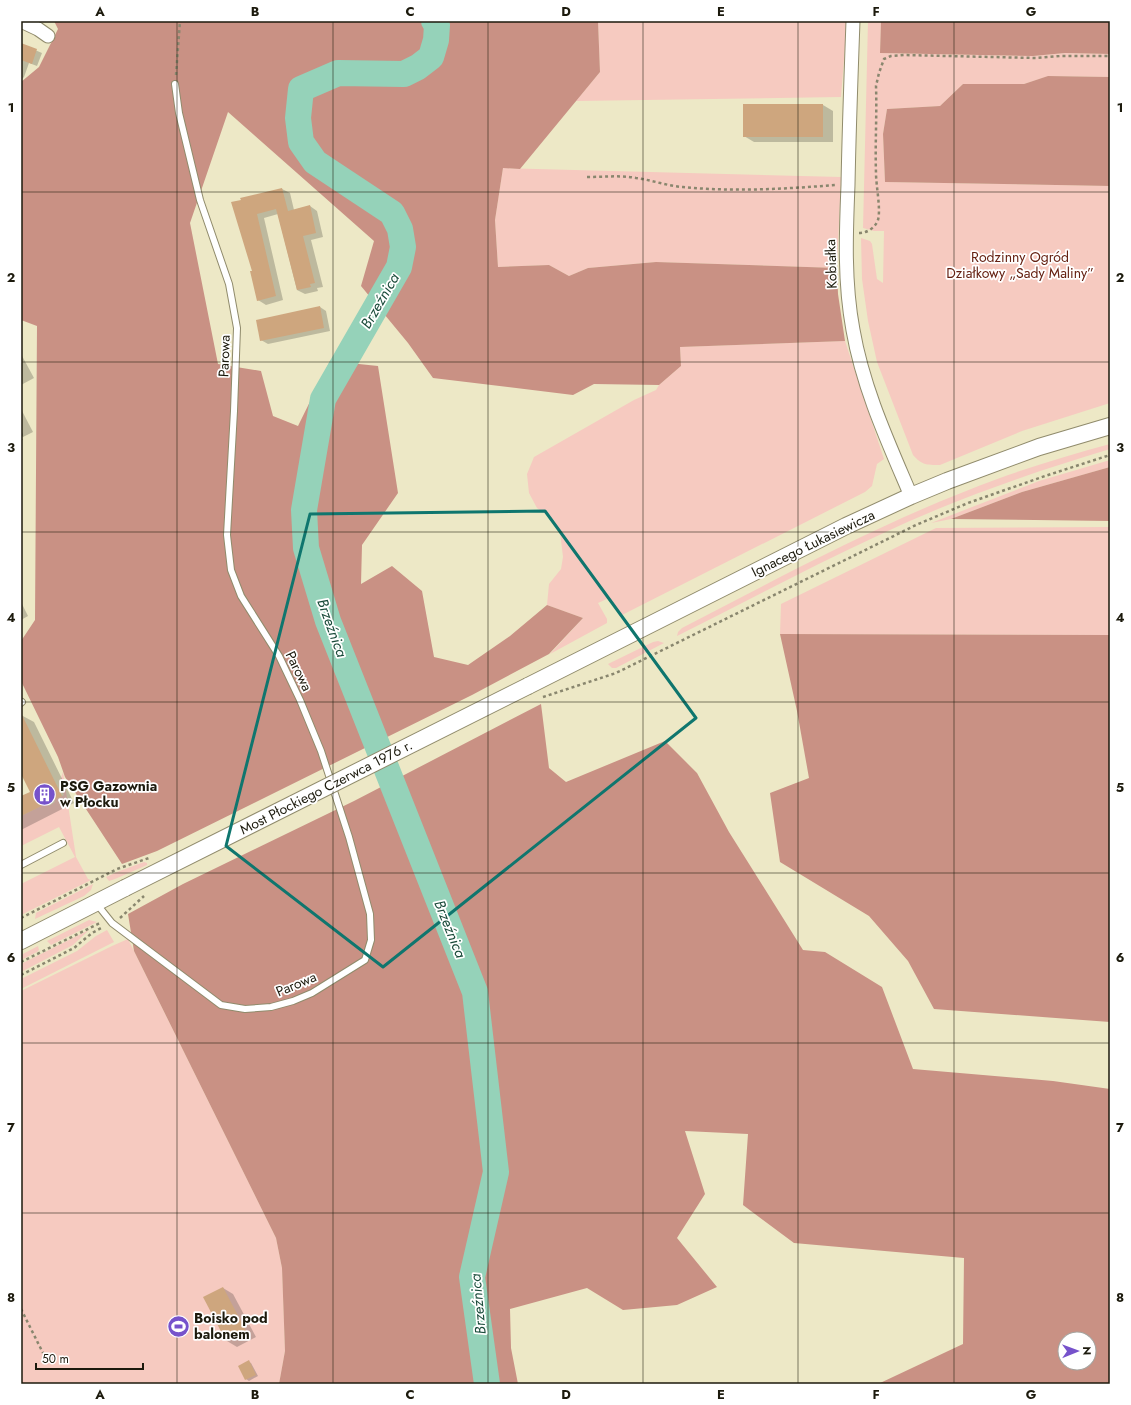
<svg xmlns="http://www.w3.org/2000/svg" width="1131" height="1405" viewBox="0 0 1131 1405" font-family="Jost,sans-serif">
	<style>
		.green { fill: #f6cac0 }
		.forest { fill: #c99184; fill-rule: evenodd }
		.shadow { fill: #0003 }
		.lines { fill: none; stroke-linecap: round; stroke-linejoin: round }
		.river { stroke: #95d2b9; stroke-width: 26 }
		.building { fill: #cea67e }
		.service-casing { stroke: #908b6c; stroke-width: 8 }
		.minor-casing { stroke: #908b6c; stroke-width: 15 }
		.tertiary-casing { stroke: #908b6c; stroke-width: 18 }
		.path { stroke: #89866e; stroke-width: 2.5; stroke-dasharray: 3 3; stroke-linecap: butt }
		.service { stroke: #fff; stroke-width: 6 }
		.minor { stroke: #fff; stroke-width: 13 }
		.tertiary { stroke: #fff; stroke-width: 16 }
		.tertiary-bridge-casing { stroke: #908b6c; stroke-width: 18; stroke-linecap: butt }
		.tertiary-bridge { stroke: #fff; stroke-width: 16 }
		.marked { fill: none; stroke: #0f766e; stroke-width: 3; stroke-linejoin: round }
		.grid { fill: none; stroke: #1c1a0d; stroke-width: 1; stroke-opacity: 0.55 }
		.labels { text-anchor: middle; stroke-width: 3.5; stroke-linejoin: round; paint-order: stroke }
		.park-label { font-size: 14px; fill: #652112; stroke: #fff }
		.street-label { font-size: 14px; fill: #1c1a0d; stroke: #fff }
		.poi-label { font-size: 14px; font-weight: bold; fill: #1c1a0d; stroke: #fff; text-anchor: start }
		.water-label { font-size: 15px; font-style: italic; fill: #1a4b3a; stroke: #fff }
		.neatline { fill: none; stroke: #1c1a0d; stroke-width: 1.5 }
		.grid-label { font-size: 13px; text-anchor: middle; font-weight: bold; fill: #1c1a0d }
	</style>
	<rect width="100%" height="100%" fill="#ede8c6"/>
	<g class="green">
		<path d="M598 21H847L841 97 576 101 600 72Z"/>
		<path d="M868 21H881L880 53 1033 56 1065 53 1110 54V77L1049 76 1024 84H963L940 106 887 109 883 134 885 182 1110 186V403L1022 431 940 465C926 465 922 465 913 455L877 362 868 321 862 279 861 238 870 241 872 244 877 279 883 283 884 231H874L863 228Z"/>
		<path d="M503 168 841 177 837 268 656 262 588 268 569 276 549 265 498 267 495 220Z"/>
		<path d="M845 341 884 459 877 464 872 486 865 492 620 616 609 598 598 603 607 619V623L550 654 583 618 547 605 549 584 561 569 563 557 560 532 554 520 537 508 529 493 527 474 534 457 634 400 656 390 659 385 681 366 680 347Z"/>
		<path d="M1110 444V449C1030 473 950 501 875 537 808 568 743 603 677 636L678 632 682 628C786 574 890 518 1000 478 1036 465 1073 454 1110 444Z"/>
		<path d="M1110 460V467L1022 492 951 519 931 523 1039 481Z"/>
		<path d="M1110 527V635L780 634 781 604 936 528Z"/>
		<path d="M658 641 664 643 616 668H612L608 664 653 642Z"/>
		<path d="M63 772 76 857 88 879 91 880 21 915V884L75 857 59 827 21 846V816L47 803 49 806 55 802 54 800 64 795 59 784Z"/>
		<path d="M144 862 147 863V865L115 879 109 881 106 877 117 872Z"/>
		<path d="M93 884 91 890 84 896 35 919 36 913Z"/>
		<path d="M89 920 97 922 51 945 47 941Z"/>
		<path d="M89 930 73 945 21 972V964Z"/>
		<path d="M107 930 114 942 21 989V979L77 951 96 936Z"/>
		<path d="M128 939 276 1238 282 1268 285 1351 279 1384H21V991L112 946Z"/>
		<path d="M38 946 39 950 37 952 21 960V955Z"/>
	</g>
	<g class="forest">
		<path d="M54 21H598L600 72 520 169 503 168 495 220 498 267 549 265 569 276 588 268 656 262 837 268 838 294 845 341 680 347 681 366 659 385 594 384 573 395 433 378 408 343 361 286 374 241 228 112 190 223 218 364 261 371 273 416 298 426 330 361 378 366 398 493 362 545 361 584 392 566 422 591 434 657 468 665 510 636 547 605 583 618 549 654 472 695 157 851 122 864 65 777 58 757 21 681V641L35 620 37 326 21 320V82L39 67 58 29Z"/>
		<path d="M881 21H1110V54L1065 53 1033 56 880 53Z"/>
		<path d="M1048 76 1110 77V186L885 182 883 134 887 109 940 106 963 84H1024Z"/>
		<path d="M1110 467V521L951 519 1022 492Z"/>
		<path d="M780 634 1110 635V1022L934 1009 908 961 869 916 780 862 770 793 809 778 797 711Z"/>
		<path d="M541 704 549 768 566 782 665 741 697 773 729 832 803 950 825 952 882 987 913 1069 1053 1081 1110 1089V1384H878L963 1344 964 1258 794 1243 743 1205 748 1134 685 1131 705 1194 677 1238 717 1287 677 1305 623 1310 587 1288 510 1309 511 1348 518 1384H279L285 1351 282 1268 276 1238 134 951 128 914 183 884 354 801ZM1065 1339H1089V1363H1065Z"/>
	</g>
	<g class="shadow">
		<path d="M21 44 42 53 37 66 29 63 24 77 22 79Z"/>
		<path d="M823 105 833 111V142H754L744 136Z"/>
		<path d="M282 189 290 193 294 210 310 206 317 211 323 237 311 240 323 287 317 288 318 291 305 294 297 290 278 214 264 218 283 300 266 305 258 300 253 272 233 203Z"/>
		<path d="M320 307 326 311 330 331 268 344 261 340Z"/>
		<path d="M21 354 34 378 21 385Z"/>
		<path d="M21 409 33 432 21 438Z"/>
		<path d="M21 602 28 616 21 620Z"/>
		<path d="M21 715 34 722 74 803 21 830V798L31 792 21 772Z"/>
		<path d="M223 1288 233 1294 256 1337 237 1347 227 1341 205 1297Z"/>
		<path d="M249 1362 251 1363 258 1376 249 1381 246 1379Z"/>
	</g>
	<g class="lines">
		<path class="river" d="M434 21 437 25 436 40 431 57 418 67 404 74 338 73 301 89 298 118 301 142 315 162 392 213 400 229 403 247 399 267 323 399 304 510 306 548 328 621 475 992 496 1172 472 1277 487 1384"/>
	</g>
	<g class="building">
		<path d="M21 43 37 49 32 64 21 60Z"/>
		<rect x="743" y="104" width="80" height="33"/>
		<path d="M282 188 288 211 310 205 316 233 303 236 315 283 310 284 311 287 297 290 276 209 257 214 276 296 257 301 250 271H252L231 202 241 200 240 198Z"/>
		<path d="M320 306 324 328 260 341 256 320Z"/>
		<path d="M21 713 62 796 21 816V796L30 792 21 774Z"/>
		<path d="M223 1287 246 1331 226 1341 203 1297Z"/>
		<path d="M249 1360 256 1375 245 1380 238 1366Z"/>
	</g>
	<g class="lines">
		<defs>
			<g id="service">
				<path d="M21 703 22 702"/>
				<path d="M21 865 63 843"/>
				<path d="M96 903 112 923 221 1005 245 1009 271 1007 293 1001 312 993 365 960 371 940 370 914 349 837 321 751 300 700 279 656 241 596 231 570 227 535 234 411 237 328 229 284 200 200 179 113 175 84"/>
			</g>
			<g id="minor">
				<path d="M21 21 38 29 48 36"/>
				<path d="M853 21C851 76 849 130 848 185 846 234 844 282 853 330 863 388 888 442 911 496"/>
			</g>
			<g id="tertiary">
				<path d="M528 686 846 526 911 496 947 481 1039 447 1110 426"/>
				<path d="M21 941 125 888"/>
			</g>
		</defs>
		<use href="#service" class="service-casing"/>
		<use href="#minor" class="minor-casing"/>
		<use href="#tertiary" class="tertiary-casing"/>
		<g class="path">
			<path d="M176 75 180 21"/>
			<path d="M587 177C604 177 620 175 636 178 652 180 667 186 683 187 733 192 785 189 835 185"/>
			<path d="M859 233C867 233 875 228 878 220 881 209 876 186 876 173 875 144 877 115 876 86L879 73 884 59 891 56 904 55 1036 58 1061 56H1110"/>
			<path d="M21 381H22"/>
			<path d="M21 433 22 436 21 440"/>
			<path d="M543 697 616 673 916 525 968 503 1045 476 1110 455"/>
			<path d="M21 918 117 869 149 858"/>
			<path d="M120 918 144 896"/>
			<path d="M21 962 100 923"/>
			<path d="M21 975 74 948 92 933 103 927"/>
			<path d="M21 1309 43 1353"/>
		</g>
		<use href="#service" class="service"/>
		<use href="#minor" class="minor"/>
		<use href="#tertiary" class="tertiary"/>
		<defs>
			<path id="tertiary-bridge" d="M125 888 528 686"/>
		</defs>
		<use href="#tertiary-bridge" class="tertiary-bridge-casing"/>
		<use href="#tertiary-bridge" class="tertiary-bridge"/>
	</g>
	<path class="marked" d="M545 511 696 718 383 967 226 846 310 514Z"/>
	<path class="grid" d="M177 21V1384M333 21V1384M488 21V1384M643 21V1384M798 21V1384M954 21V1384M21 192H1110M21 362H1110M21 532H1110M21 702H1110M21 873H1110M21 1043H1110M21 1213H1110"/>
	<defs>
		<symbol id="building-disc" viewBox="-11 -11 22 22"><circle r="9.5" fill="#7652cb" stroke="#fff"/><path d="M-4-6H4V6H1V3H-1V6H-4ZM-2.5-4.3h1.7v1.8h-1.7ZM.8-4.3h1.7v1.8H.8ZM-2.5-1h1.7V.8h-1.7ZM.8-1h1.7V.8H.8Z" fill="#fff"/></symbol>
		<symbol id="stadium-disc" viewBox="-11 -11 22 22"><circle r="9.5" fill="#7652cb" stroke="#fff"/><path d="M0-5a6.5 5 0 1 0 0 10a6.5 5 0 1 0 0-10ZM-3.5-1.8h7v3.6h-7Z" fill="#fff"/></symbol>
	</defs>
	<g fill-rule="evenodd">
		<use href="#building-disc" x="32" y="782" width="25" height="25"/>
		<use href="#stadium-disc" x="166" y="1314" width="25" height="25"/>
	</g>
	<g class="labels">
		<g class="park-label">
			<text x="1020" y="262">Rodzinny Ogród<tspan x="1020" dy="16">Działkowy „Sady Maliny”</tspan></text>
		</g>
		<g class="street-label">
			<text transform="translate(831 264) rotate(-92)" y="5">Kobiałka</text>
			<text transform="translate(224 356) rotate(-88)" y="5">Parowa</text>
			<text transform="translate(813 543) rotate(-26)" y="5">Ignacego Łukasiewicza</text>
			<text transform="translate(299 671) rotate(64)" y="5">Parowa</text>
			<text transform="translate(326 787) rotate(-27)" y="5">Most Płockiego Czerwca 1976 r.</text>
			<text transform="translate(296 984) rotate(-23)" y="5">Parowa</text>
		</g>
		<g class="poi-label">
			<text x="60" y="791">PSG Gazownia<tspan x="60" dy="16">w Płocku</tspan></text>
			<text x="194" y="1323">Boisko pod<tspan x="194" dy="16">balonem</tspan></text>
		</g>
		<g class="water-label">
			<text transform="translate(380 301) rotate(-60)" y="5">Brzeźnica</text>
			<text transform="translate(332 628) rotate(70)" y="5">Brzeźnica</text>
			<text transform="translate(450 929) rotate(68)" y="5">Brzeźnica</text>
			<text transform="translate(478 1304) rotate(-95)" y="5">Brzeźnica</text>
		</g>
	</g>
	<rect width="1131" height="1405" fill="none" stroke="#ffffff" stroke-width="44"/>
	<g transform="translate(1077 1351) rotate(89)"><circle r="19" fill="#ffffff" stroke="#a4a39e"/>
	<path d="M0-3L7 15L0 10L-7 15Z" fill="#7652cb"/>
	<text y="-6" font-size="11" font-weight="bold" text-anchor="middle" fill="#1c1a0d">N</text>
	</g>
	<path d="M36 1363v6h107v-6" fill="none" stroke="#1c1a0d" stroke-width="2"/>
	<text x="42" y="1363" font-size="12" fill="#1c1a0d" stroke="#ffffff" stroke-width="3" paint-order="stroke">50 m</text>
	<rect x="22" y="22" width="1087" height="1361" class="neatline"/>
	<g class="grid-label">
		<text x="100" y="16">A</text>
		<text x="255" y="16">B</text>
		<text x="410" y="16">C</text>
		<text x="566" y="16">D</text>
		<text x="721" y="16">E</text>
		<text x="876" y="16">F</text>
		<text x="1031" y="16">G</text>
		<text x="11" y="112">1</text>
		<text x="1120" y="112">1</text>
		<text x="11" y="282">2</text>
		<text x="1120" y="282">2</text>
		<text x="11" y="452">3</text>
		<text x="1120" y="452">3</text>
		<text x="11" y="622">4</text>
		<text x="1120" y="622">4</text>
		<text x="11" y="792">5</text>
		<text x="1120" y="792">5</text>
		<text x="11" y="962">6</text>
		<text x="1120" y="962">6</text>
		<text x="11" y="1132">7</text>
		<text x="1120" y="1132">7</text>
		<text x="11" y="1302">8</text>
		<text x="1120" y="1302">8</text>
		<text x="100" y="1399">A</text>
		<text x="255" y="1399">B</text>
		<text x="410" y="1399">C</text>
		<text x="566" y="1399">D</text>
		<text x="721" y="1399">E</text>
		<text x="876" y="1399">F</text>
		<text x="1031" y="1399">G</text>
	</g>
</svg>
